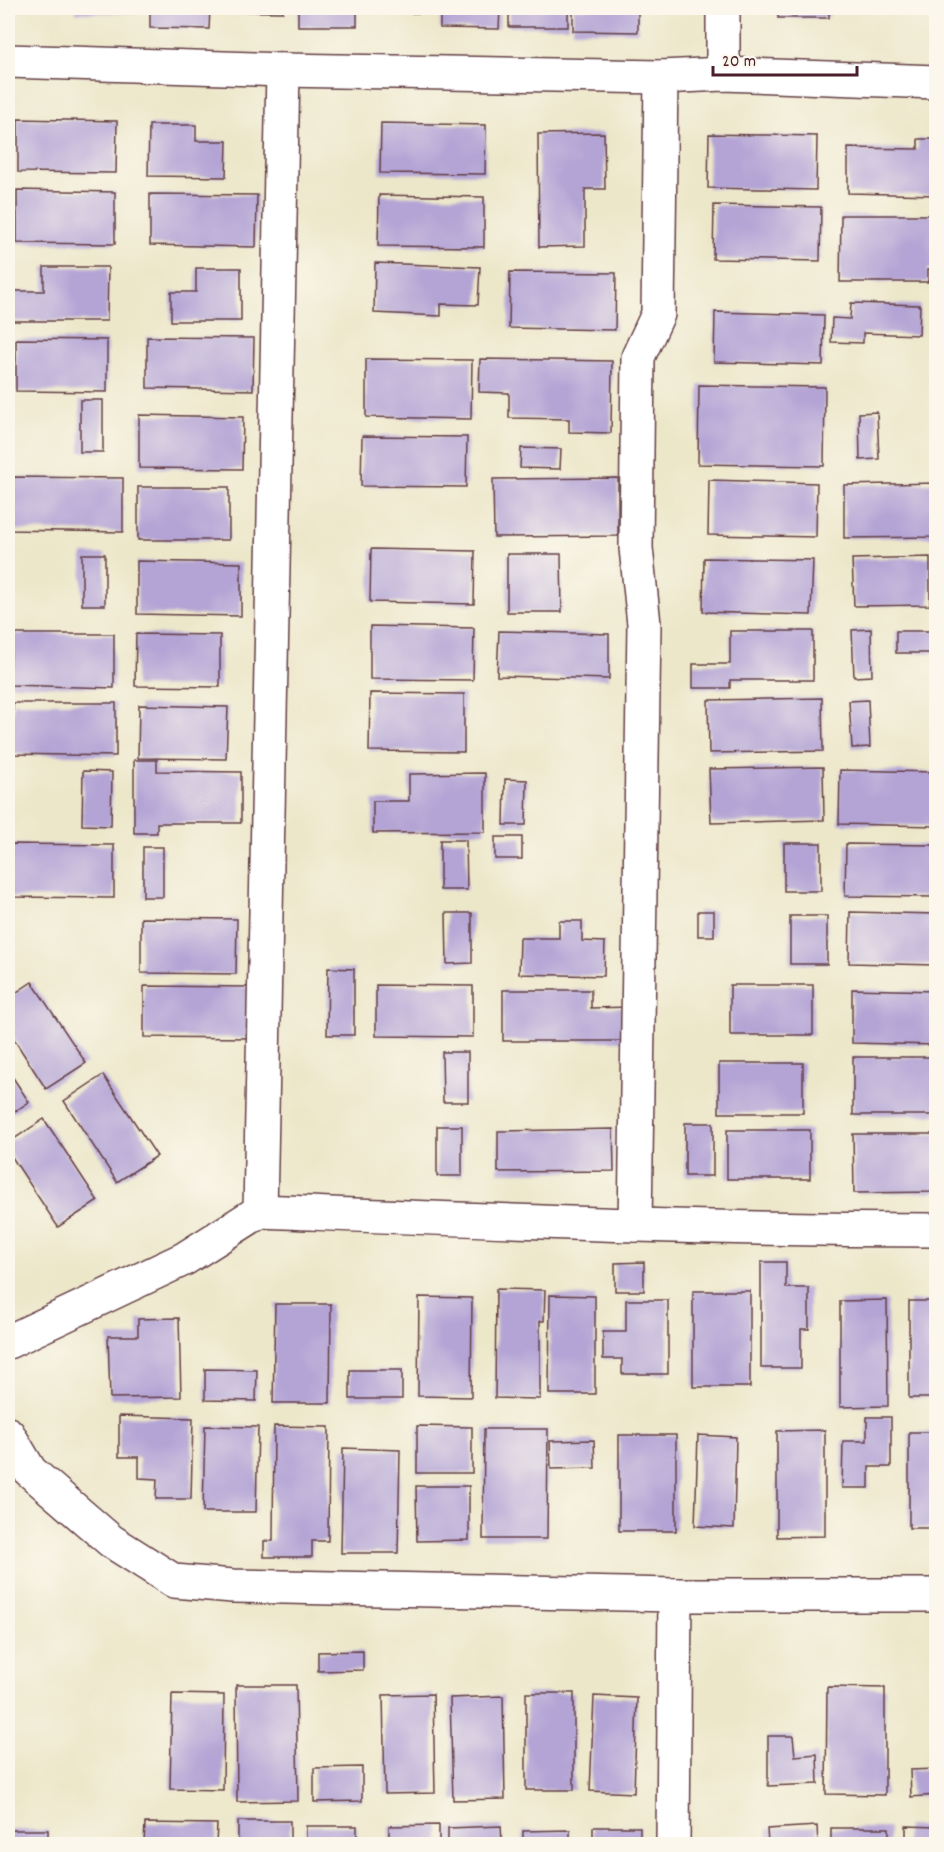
<svg xmlns="http://www.w3.org/2000/svg" width="944" height="1852" viewBox="0 0 944 1852" font-family="Dekko,sans-serif">
	<style>
		.building { fill: #b4a4d5 }
		.lines { fill: none; stroke-linecap: round; stroke-linejoin: round }
		.minor-casing { stroke: #623d43; stroke-width: 36 }
		.minor { stroke: #fff; stroke-width: 33 }
	</style>
	<rect width="100%" height="100%" fill="#fbf7ec"/>
	<filter id="ink" filterUnits="userSpaceOnUse"><feTurbulence type="fractalNoise" baseFrequency=".0167" numOctaves="2"/><feDisplacementMap in="SourceGraphic" scale="12" xChannelSelector="R" yChannelSelector="G"/><feConvolveMatrix kernelMatrix="1 2 1 2 8 2 1 2 1" color-interpolation-filters="sRGB"/></filter>
	<filter id="wash" filterUnits="userSpaceOnUse"><feTurbulence type="fractalNoise" baseFrequency=".008" numOctaves="4" result="noise"/><feDisplacementMap in="SourceGraphic" scale="24" xChannelSelector="R" yChannelSelector="G"/><feGaussianBlur stdDeviation="1.35" result="paint"/><feColorMatrix in="noise" values="0 0 0 0 0 0 0 0 0 0 0 0 0 0 0 0 0 1.4 0 .05"/><feComposite in="paint" operator="in"/></filter>
	<g filter="url(#wash)">
		<rect width="100%" height="100%" fill="#ede7ca"/>
		<g id="blocks">
			<g class="building">
				<rect x="76" y="8" width="58" height="5"/>
				<path d="M150 8H210L209 29 150 28Z"/>
				<path d="M225 8H283V12L225 11Z"/>
				<rect x="298" y="8" width="59" height="18"/>
				<rect x="369" y="8" width="58" height="5"/>
				<path d="M440 8H500L499 29 440 28Z"/>
				<rect x="509" y="8" width="59" height="19"/>
				<path d="M573 8H638V32L573 31Z"/>
				<rect x="778" y="8" width="51" height="10"/>
				<path d="M18 119 117 121 116 173 18 172Z"/>
				<path d="M381 123 486 125 485 174 380 173Z"/>
				<path d="M149 125H196V141H227L226 177 148 176Z"/>
				<path d="M604 133 605 189H585V246L539 247 538 134Z"/>
				<path d="M709 134 817 136 816 190 708 188Z"/>
				<path d="M918 139H936V195L848 193V148L918 149Z"/>
				<path d="M17 190 115 192V244L17 243Z"/>
				<path d="M150 194 257 195 256 247 150 245Z"/>
				<path d="M379 195 484 197V247L378 246Z"/>
				<path d="M714 205 821 207 820 261 713 259Z"/>
				<path d="M841 215H936V269H928V282H840Z"/>
				<path d="M375 263 480 267 478 305 441 304V316L374 313Z"/>
				<path d="M44 267H108L107 321H8V291H44Z"/>
				<path d="M196 268H241V321H171V292H196Z"/>
				<path d="M510 272 616 273 615 330 509 328Z"/>
				<path d="M851 303 920 305 919 335 863 333V343L831 342 832 318 850 319Z"/>
				<path d="M715 312 824 315 823 365 714 362Z"/>
				<path d="M147 337 254 338 253 390 147 388Z"/>
				<path d="M16 339 107 340V392L16 391Z"/>
				<path d="M366 359 472 360 471 419 366 417Z"/>
				<path d="M480 359 612 361 611 433 569 432V419L509 418V393L479 392Z"/>
				<path d="M699 385 825 387 824 466 698 464Z"/>
				<rect x="80" y="400" width="23" height="52"/>
				<path d="M877 412 879 459 860 460 859 413Z"/>
				<path d="M139 415 243 417 242 469 139 468Z"/>
				<path d="M362 436 467 437 466 487 361 486Z"/>
				<path d="M521 448 561 449 560 469 520 468Z"/>
				<path d="M9 477 123 478V532L8 530Z"/>
				<path d="M618 478V536L494 537 493 479Z"/>
				<path d="M709 480 817 483 816 537 708 535Z"/>
				<path d="M936 483V537L844 538V485Z"/>
				<rect x="138" y="487" width="91" height="53"/>
				<path d="M371 549 475 551 474 604 370 602Z"/>
				<rect x="82" y="554" width="23" height="51"/>
				<path d="M507 554H561L562 612H507Z"/>
				<path d="M930 557V605L854 606 852 559Z"/>
				<path d="M704 558 813 560 811 615 703 612Z"/>
				<path d="M137 561 241 563V616L137 614Z"/>
				<path d="M370 626 474 628 473 680 370 679Z"/>
				<path d="M871 629 872 676 854 677 852 630Z"/>
				<path d="M499 631 609 634V679L497 676Z"/>
				<path d="M730 631H813V680H730V688H693V664H730Z"/>
				<rect x="896" y="631" width="40" height="22"/>
				<path d="M11 634H114V688L10 685Z"/>
				<path d="M136 634 220 635V687L135 686Z"/>
				<path d="M370 693 464 694V752L369 751Z"/>
				<path d="M822 698 823 751 709 753 708 700Z"/>
				<path d="M868 700 870 747 852 748 849 701Z"/>
				<path d="M13 703H116V756L12 754Z"/>
				<path d="M139 705 228 707 226 759 138 758Z"/>
				<path d="M134 760H157V771L241 772V823H157V833H134Z"/>
				<path d="M823 767 824 820 711 823 709 769Z"/>
				<path d="M840 770 936 772V826L839 824Z"/>
				<path d="M83 771 112 772 111 826 82 825Z"/>
				<path d="M485 773V832L373 833V801H409V774Z"/>
				<path d="M505 779 527 780 526 825H504Z"/>
				<rect x="495" y="837" width="27" height="22"/>
				<path d="M440 840H466L467 890H440Z"/>
				<rect x="784" y="843" width="37" height="48"/>
				<path d="M10 844 114 845V898L10 897Z"/>
				<path d="M846 844 936 845V897L845 896Z"/>
				<rect x="143" y="847" width="20" height="50"/>
				<rect x="698" y="911" width="16" height="25"/>
				<path d="M850 912 936 914V965L849 963Z"/>
				<path d="M446 913H472V963L447 964Z"/>
				<rect x="790" y="916" width="37" height="48"/>
				<path d="M141 918 237 919 236 974 141 973Z"/>
				<path d="M559 921H582V941L605 942 604 976 519 974 520 938H559Z"/>
				<path d="M328 968 354 969V1035H327Z"/>
				<path d="M32 982 86 1063 46 1089 8 1030V998Z"/>
				<path d="M376 985 473 986V1037L376 1036Z"/>
				<rect x="730" y="985" width="83" height="50"/>
				<path d="M144 986 251 987 250 1038 144 1037Z"/>
				<path d="M852 989 936 991V1045L852 1043Z"/>
				<path d="M503 990H591V1008L630 1007V1041H503Z"/>
				<path d="M442 1052H468V1102H443Z"/>
				<rect x="853" y="1057" width="83" height="58"/>
				<rect x="719" y="1063" width="84" height="50"/>
				<path d="M8 1070 29 1102 8 1116Z"/>
				<path d="M103 1075 157 1156 117 1182 64 1101Z"/>
				<path d="M44 1119 98 1201 58 1227 8 1151V1143Z"/>
				<rect x="685" y="1123" width="28" height="53"/>
				<rect x="437" y="1126" width="25" height="50"/>
				<path d="M613 1129 614 1171 498 1172V1131Z"/>
				<rect x="727" y="1130" width="83" height="49"/>
				<path d="M853 1134H936V1192L854 1193Z"/>
				<path d="M644 1262V1291H615V1263Z"/>
				<path d="M761 1262H786V1288H809V1329H801V1368H761Z"/>
				<path d="M496 1289 545 1290 544 1321H540V1399L495 1398Z"/>
				<rect x="693" y="1291" width="57" height="96"/>
				<path d="M550 1295 595 1296V1394H549Z"/>
				<path d="M419 1297 472 1298 471 1397 418 1396Z"/>
				<path d="M626 1300H668V1374H622V1359H603V1332H626Z"/>
				<path d="M887 1300 888 1406 840 1407V1301Z"/>
				<rect x="909" y="1301" width="27" height="97"/>
				<path d="M275 1304H331L330 1403H273Z"/>
				<path d="M179 1318 181 1397 110 1398 108 1336H138V1319Z"/>
				<path d="M205 1369 257 1370 256 1401 205 1400Z"/>
				<rect x="350" y="1370" width="52" height="29"/>
				<path d="M119 1416 193 1418 191 1499H156L157 1479 139 1478V1457H119Z"/>
				<path d="M867 1417H891V1467H869V1488H842L843 1441H867Z"/>
				<path d="M205 1426 258 1427 256 1512H203Z"/>
				<path d="M274 1426 329 1427 328 1541H312V1557H264V1541H273Z"/>
				<path d="M417 1426 472 1427V1473H417Z"/>
				<path d="M484 1429H548L547 1539H483Z"/>
				<path d="M825 1430V1536L777 1537V1431Z"/>
				<rect x="909" y="1432" width="27" height="96"/>
				<rect x="619" y="1435" width="57" height="96"/>
				<path d="M698 1435 736 1437 734 1528 695 1526Z"/>
				<path d="M594 1440 595 1468 551 1469 550 1441Z"/>
				<path d="M343 1448 400 1450 398 1553H341Z"/>
				<path d="M416 1486H469V1540L417 1541Z"/>
				<path d="M363 1651V1670L318 1671V1652Z"/>
				<path d="M236 1685H296L298 1801 237 1802Z"/>
				<path d="M827 1687 885 1688V1795L826 1794Z"/>
				<rect x="526" y="1693" width="48" height="97"/>
				<path d="M172 1694 224 1695 223 1790 170 1789Z"/>
				<path d="M433 1694 435 1793 385 1794 383 1695Z"/>
				<path d="M503 1696 505 1799 453 1800 450 1698Z"/>
				<path d="M594 1696 637 1698 634 1793 590 1791Z"/>
				<path d="M768 1736H793L795 1756 817 1754 818 1784 768 1786Z"/>
				<path d="M362 1767V1801L314 1802V1768Z"/>
				<path d="M936 1769V1795L911 1797 910 1770Z"/>
				<rect x="238" y="1821" width="52" height="23"/>
				<path d="M145 1823 217 1824 216 1844H144Z"/>
				<path d="M439 1825V1844H389V1826Z"/>
				<rect x="306" y="1826" width="51" height="18"/>
				<path d="M501 1826 502 1844H448V1828Z"/>
				<path d="M817 1826 818 1844H768L767 1829Z"/>
				<path d="M906 1826 936 1827V1844H906Z"/>
				<rect x="593" y="1827" width="47" height="17"/>
				<rect x="831" y="1828" width="58" height="16"/>
				<rect x="8" y="1830" width="40" height="14"/>
				<path d="M570 1830V1844H523V1831Z"/>
			</g>
		</g>
	</g>
	<g filter="url(#ink)">
		<use href="#blocks" fill-opacity="0" stroke="#623d43" stroke-width="1.5"/>
		<g class="lines">
			<defs>
				<g id="minor">
					<path d="M723 8V74"/>
					<path d="M8 61 283 70 661 77 723 74 936 82"/>
					<path d="M260 1211C485 1220 711 1230 936 1230"/>
					<path d="M635 1225 644 624 636 548 638 357 658 314 661 77"/>
					<path d="M8 1342 184 1259 260 1211 283 70"/>
					<path d="M8 1434 30 1471 111 1541 174 1581 233 1586 675 1595H936"/>
					<path d="M673 1844 675 1595"/>
				</g>
			</defs>
			<use href="#minor" class="minor-casing"/>
			<use href="#minor" class="minor"/>
		</g>
	</g>
	<rect width="944" height="1852" fill="none" stroke="#fbf7ec" stroke-width="30"/>
	<path d="M713 66v9h144v-9" fill="none" stroke="#4a1f2b" stroke-width="3"/>
	<text x="722" y="66" font-size="18" fill="#4a1f2b" stroke="#fbf7ec" stroke-width="4.5" paint-order="stroke">20 m</text>
</svg>
